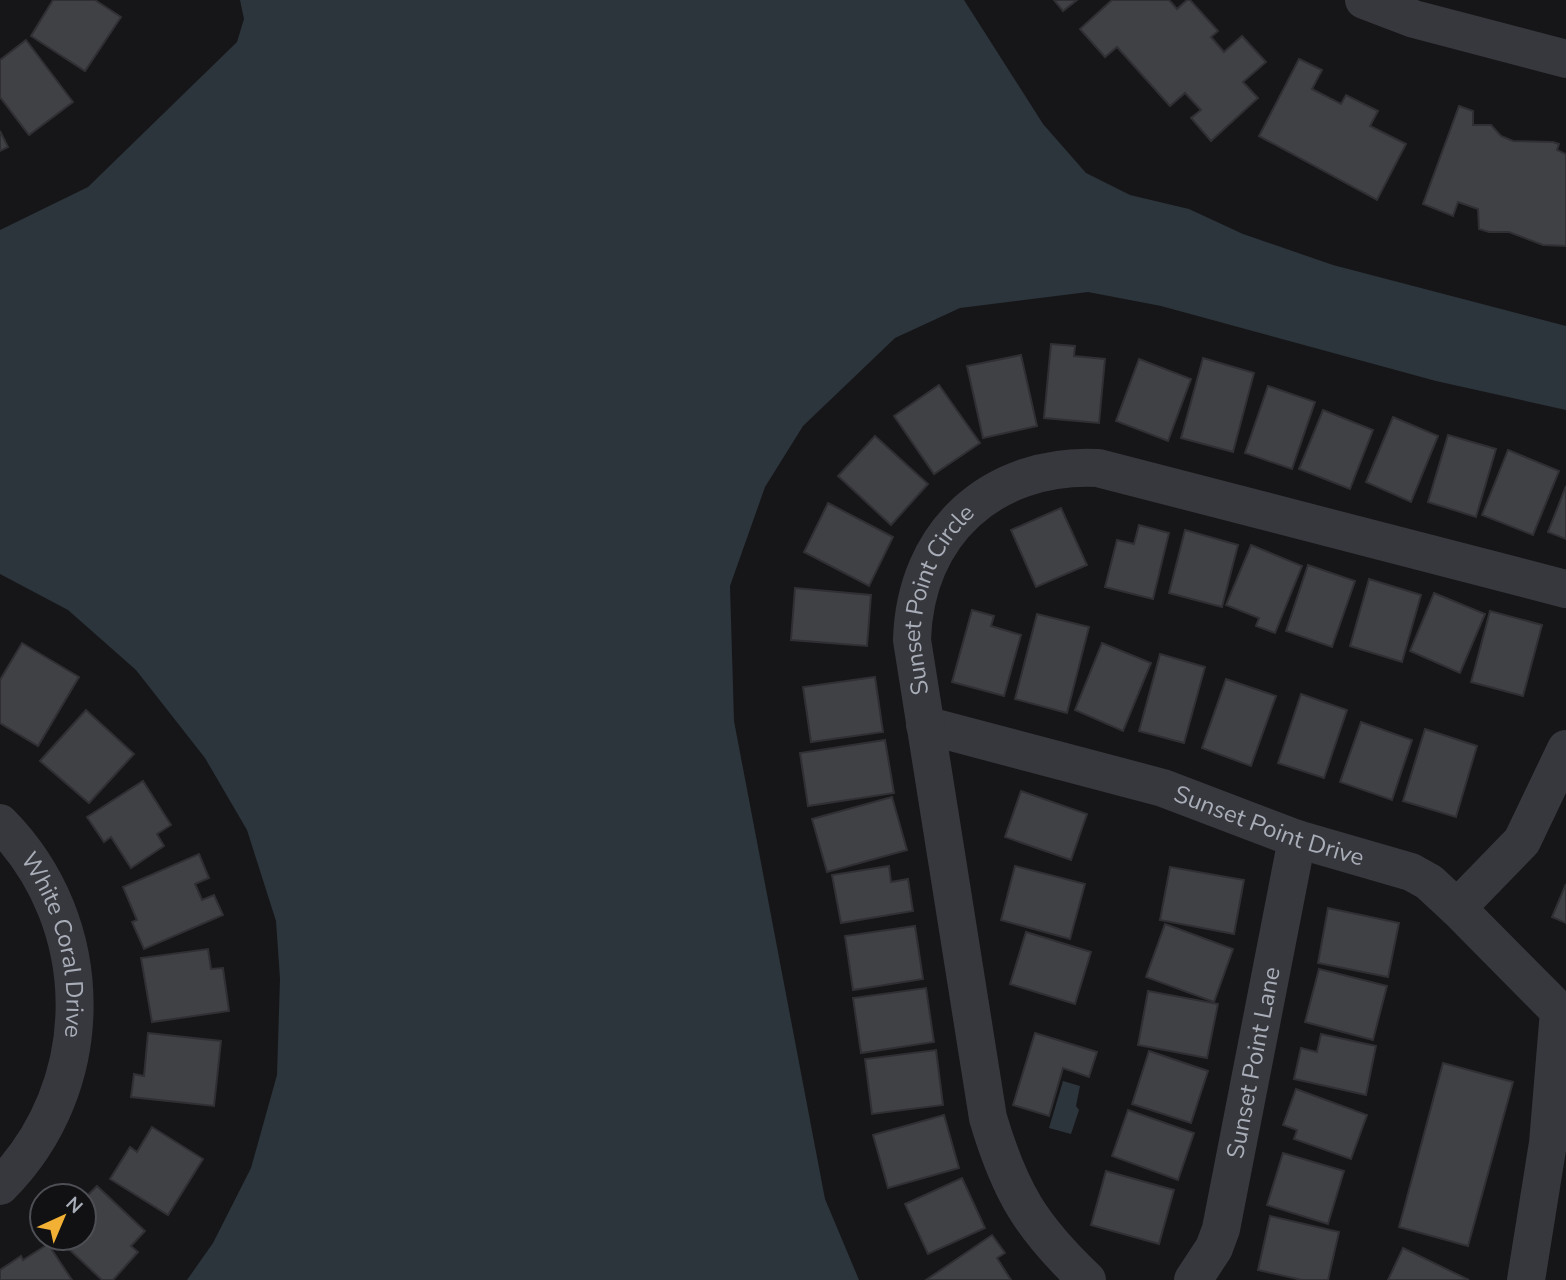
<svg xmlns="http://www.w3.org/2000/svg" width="1566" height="1280" viewBox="0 0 1566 1280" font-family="'Nunito Sans',sans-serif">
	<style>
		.water { fill: #2c353c }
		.building { fill: #404145; stroke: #303034; stroke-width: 2 }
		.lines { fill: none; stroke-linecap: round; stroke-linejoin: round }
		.minor { stroke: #37383d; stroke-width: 38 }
		.labels { text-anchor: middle; stroke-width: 5; stroke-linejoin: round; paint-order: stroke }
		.street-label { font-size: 24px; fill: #a8adb8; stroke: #111113 }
	</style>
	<rect width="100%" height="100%" fill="#161618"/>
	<g class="water">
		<path d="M240 0H964L1043 124 1086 173 1130 195 1189 209 1243 234 1333 265 1566 326V410L1436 381 1161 306 1088 292 960 308 895 338 803 426 765 487 730 586 734 721 825 1199 859 1280H187L213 1243 251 1168 277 1075 280 979 276 921 247 830 205 758 136 670 68 610 0 574V230L88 187 237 42 244 19Z"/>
		<path d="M1063 1081 1080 1086 1076 1106 1079 1110 1071 1134 1049 1128Z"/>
	</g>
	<g class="building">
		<path d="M53 0H95L121 17 85 71 31 36Z"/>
		<path d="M1054 0H1077L1063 11Z"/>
		<path d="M1112 0H1169L1177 9 1187 0H1190L1218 31 1211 37 1224 52 1242 36 1266 62 1243 82 1258 98 1211 141 1191 118 1201 110 1185 93 1170 106 1117 47 1105 57 1080 29Z"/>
		<path d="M26 40 73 102 29 135 0 97V60Z"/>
		<path d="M1299 59 1322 70 1312 89 1341 104 1346 95 1378 111 1370 126 1406 144 1377 200 1259 136Z"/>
		<path d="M1459 106 1473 111V125H1491L1501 136 1513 141 1553 142 1559 144 1557 150 1566 154V246L1543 245 1509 232H1489L1479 229 1478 209 1458 202 1453 216 1423 204Z"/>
		<path d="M0 131 8 147 0 151Z"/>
		<path d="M1051 344 1075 346 1074 356 1105 359 1099 423 1044 418Z"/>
		<path d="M1021 355 1037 426 983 438 967 366Z"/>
		<path d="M1203 358 1254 373 1233 452 1181 438Z"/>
		<path d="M1139 359 1191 379 1168 441 1116 421Z"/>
		<path d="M939 385 980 443 934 474 894 416Z"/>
		<path d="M1268 386 1315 402 1292 469 1245 453Z"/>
		<path d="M1323 410 1373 430 1350 489 1299 469Z"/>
		<path d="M1393 417 1438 436 1411 502 1366 482Z"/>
		<path d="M1448 435 1496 449 1476 517 1428 502Z"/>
		<path d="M875 436 928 484 891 525 838 476Z"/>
		<path d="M1508 450 1559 471 1533 535 1482 515Z"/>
		<path d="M1566 486V539L1548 532Z"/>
		<path d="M828 503 893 537 869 586 804 552Z"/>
		<path d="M1061 508 1087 565 1036 587 1011 530Z"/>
		<path d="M1139 525 1169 533 1153 599 1105 587 1117 540 1134 544Z"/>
		<path d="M1185 530 1238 545 1222 607 1169 593Z"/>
		<path d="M1251 545 1302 566 1275 633 1256 626 1259 618 1226 605Z"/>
		<path d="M1308 565 1355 581 1332 647 1286 631Z"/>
		<path d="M1369 579 1421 595 1402 662 1350 646Z"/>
		<path d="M795 588 871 595 867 646 791 640Z"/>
		<path d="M1434 593 1485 614 1460 673 1410 651Z"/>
		<path d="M972 610 994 616 991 626 1021 635 1004 696 952 682Z"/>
		<path d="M1490 611 1542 625 1523 696 1471 682Z"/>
		<path d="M1037 614 1089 627 1067 713 1015 699Z"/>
		<path d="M22 643 79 677 38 746 0 723V680Z"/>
		<path d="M1102 643 1151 663 1123 731 1075 710Z"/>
		<path d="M1160 654 1205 667 1184 743 1139 731Z"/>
		<path d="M875 677 883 732 811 742 803 687Z"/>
		<path d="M1226 679 1276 696 1251 766 1202 748Z"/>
		<path d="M1301 694 1347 710 1324 778 1278 763Z"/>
		<path d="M86 710 134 754 89 803 40 761Z"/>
		<path d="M1361 722 1412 740 1392 800 1340 782Z"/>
		<path d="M1425 729 1477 746 1456 817 1403 801Z"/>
		<path d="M885 740 894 793 808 806 800 753Z"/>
		<path d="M143 781 171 825 157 834 164 846 131 868 111 837 104 842 87 817Z"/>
		<path d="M1021 791 1087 814 1071 860 1005 837Z"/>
		<path d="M892 797 907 850 827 872 812 819Z"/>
		<path d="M199 854 209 878 195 884 202 900 214 895 223 915 144 949 132 922 137 920 123 887Z"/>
		<path d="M889 866 891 882 908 879 913 911 841 923 832 875Z"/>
		<path d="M1015 866 1085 884 1070 939 1001 920Z"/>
		<path d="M1170 867 1244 880 1234 934 1160 920Z"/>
		<path d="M1566 884V923L1552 917Z"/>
		<path d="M1328 908 1399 923 1388 977 1318 963Z"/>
		<path d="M1165 924 1233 949 1214 1002 1146 977Z"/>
		<path d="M915 926 923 979 853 990 845 936Z"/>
		<path d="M1026 932 1091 952 1075 1004 1010 984Z"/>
		<path d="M208 949 211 969 223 968 229 1011 152 1022 141 958Z"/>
		<path d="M1319 969 1387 986 1373 1040 1305 1022Z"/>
		<path d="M926 988 934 1042 861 1053 853 998Z"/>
		<path d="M1148 991 1218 1004 1207 1058 1138 1045Z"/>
		<path d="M148 1033 221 1041 214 1106 131 1097 134 1074 144 1076Z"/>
		<path d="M1035 1033 1097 1052 1089 1077 1063 1068 1049 1116 1013 1105Z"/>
		<path d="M1321 1034 1376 1046 1366 1095 1294 1079 1301 1048 1317 1052Z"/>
		<path d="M936 1050 943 1105 872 1114 865 1059Z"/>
		<path d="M1149 1051 1208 1071 1191 1123 1132 1104Z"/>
		<path d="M1443 1063 1513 1082 1468 1246 1399 1227Z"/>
		<path d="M1296 1089 1367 1115 1351 1159 1294 1139 1297 1130 1283 1125Z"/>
		<path d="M1128 1110 1194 1133 1178 1180 1112 1156Z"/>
		<path d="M944 1115 959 1168 888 1188 873 1135Z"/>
		<path d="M152 1127 203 1159 168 1215 110 1179 130 1147 137 1152Z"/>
		<path d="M1283 1153 1344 1171 1328 1224 1267 1205Z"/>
		<path d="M1106 1171 1174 1190 1159 1244 1091 1225Z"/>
		<path d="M962 1178 985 1228 928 1254 905 1204Z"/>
		<path d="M97 1186 145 1231 131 1246 138 1252 113 1280H102L57 1238H84V1199Z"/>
		<path d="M1270 1216 1339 1232 1328 1280H1302L1258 1270Z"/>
		<path d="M992 1235 1005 1253 997 1258 1011 1280H926Z"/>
		<path d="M48 1244 72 1280H0V1270L21 1256 23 1260Z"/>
		<path d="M1403 1248 1469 1280H1388Z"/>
	</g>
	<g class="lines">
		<g class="minor">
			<path d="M1364 0 1414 19 1566 59"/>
			<path id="s1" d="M925 725 1163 788 1297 839 1411 872 1429 882 1457 908 1559 1011H1566"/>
			<path id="s2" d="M0 823C99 923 100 1086 0 1186"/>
			<path d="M1457 908 1522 841 1566 749"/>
			<path id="s3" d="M1087 1280C1031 1227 1010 1192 988 1118L912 640C915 533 992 463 1098 468L1566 589"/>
			<path id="s4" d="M1193 1280 1214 1248 1221 1229 1297 839"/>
			<path d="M1526 1280 1548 1143 1559 1011"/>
		</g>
	</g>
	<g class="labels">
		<g class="street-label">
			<text dy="8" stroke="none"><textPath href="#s3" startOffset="723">Sunset Point Circle</textPath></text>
			<text dy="8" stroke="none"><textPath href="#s1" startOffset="359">Sunset Point Drive</textPath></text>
			<text dy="8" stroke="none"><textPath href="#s2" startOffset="138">White Coral Drive</textPath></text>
			<text dy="8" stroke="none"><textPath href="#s4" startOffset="228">Sunset Point Lane</textPath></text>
		</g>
	</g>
	<g transform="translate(63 1217) rotate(44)"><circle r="33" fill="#111113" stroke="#4d4f55" stroke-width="2"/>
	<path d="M0-5L12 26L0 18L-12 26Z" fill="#f2b134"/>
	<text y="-10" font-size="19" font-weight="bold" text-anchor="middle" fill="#a8adb8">N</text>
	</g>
</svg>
